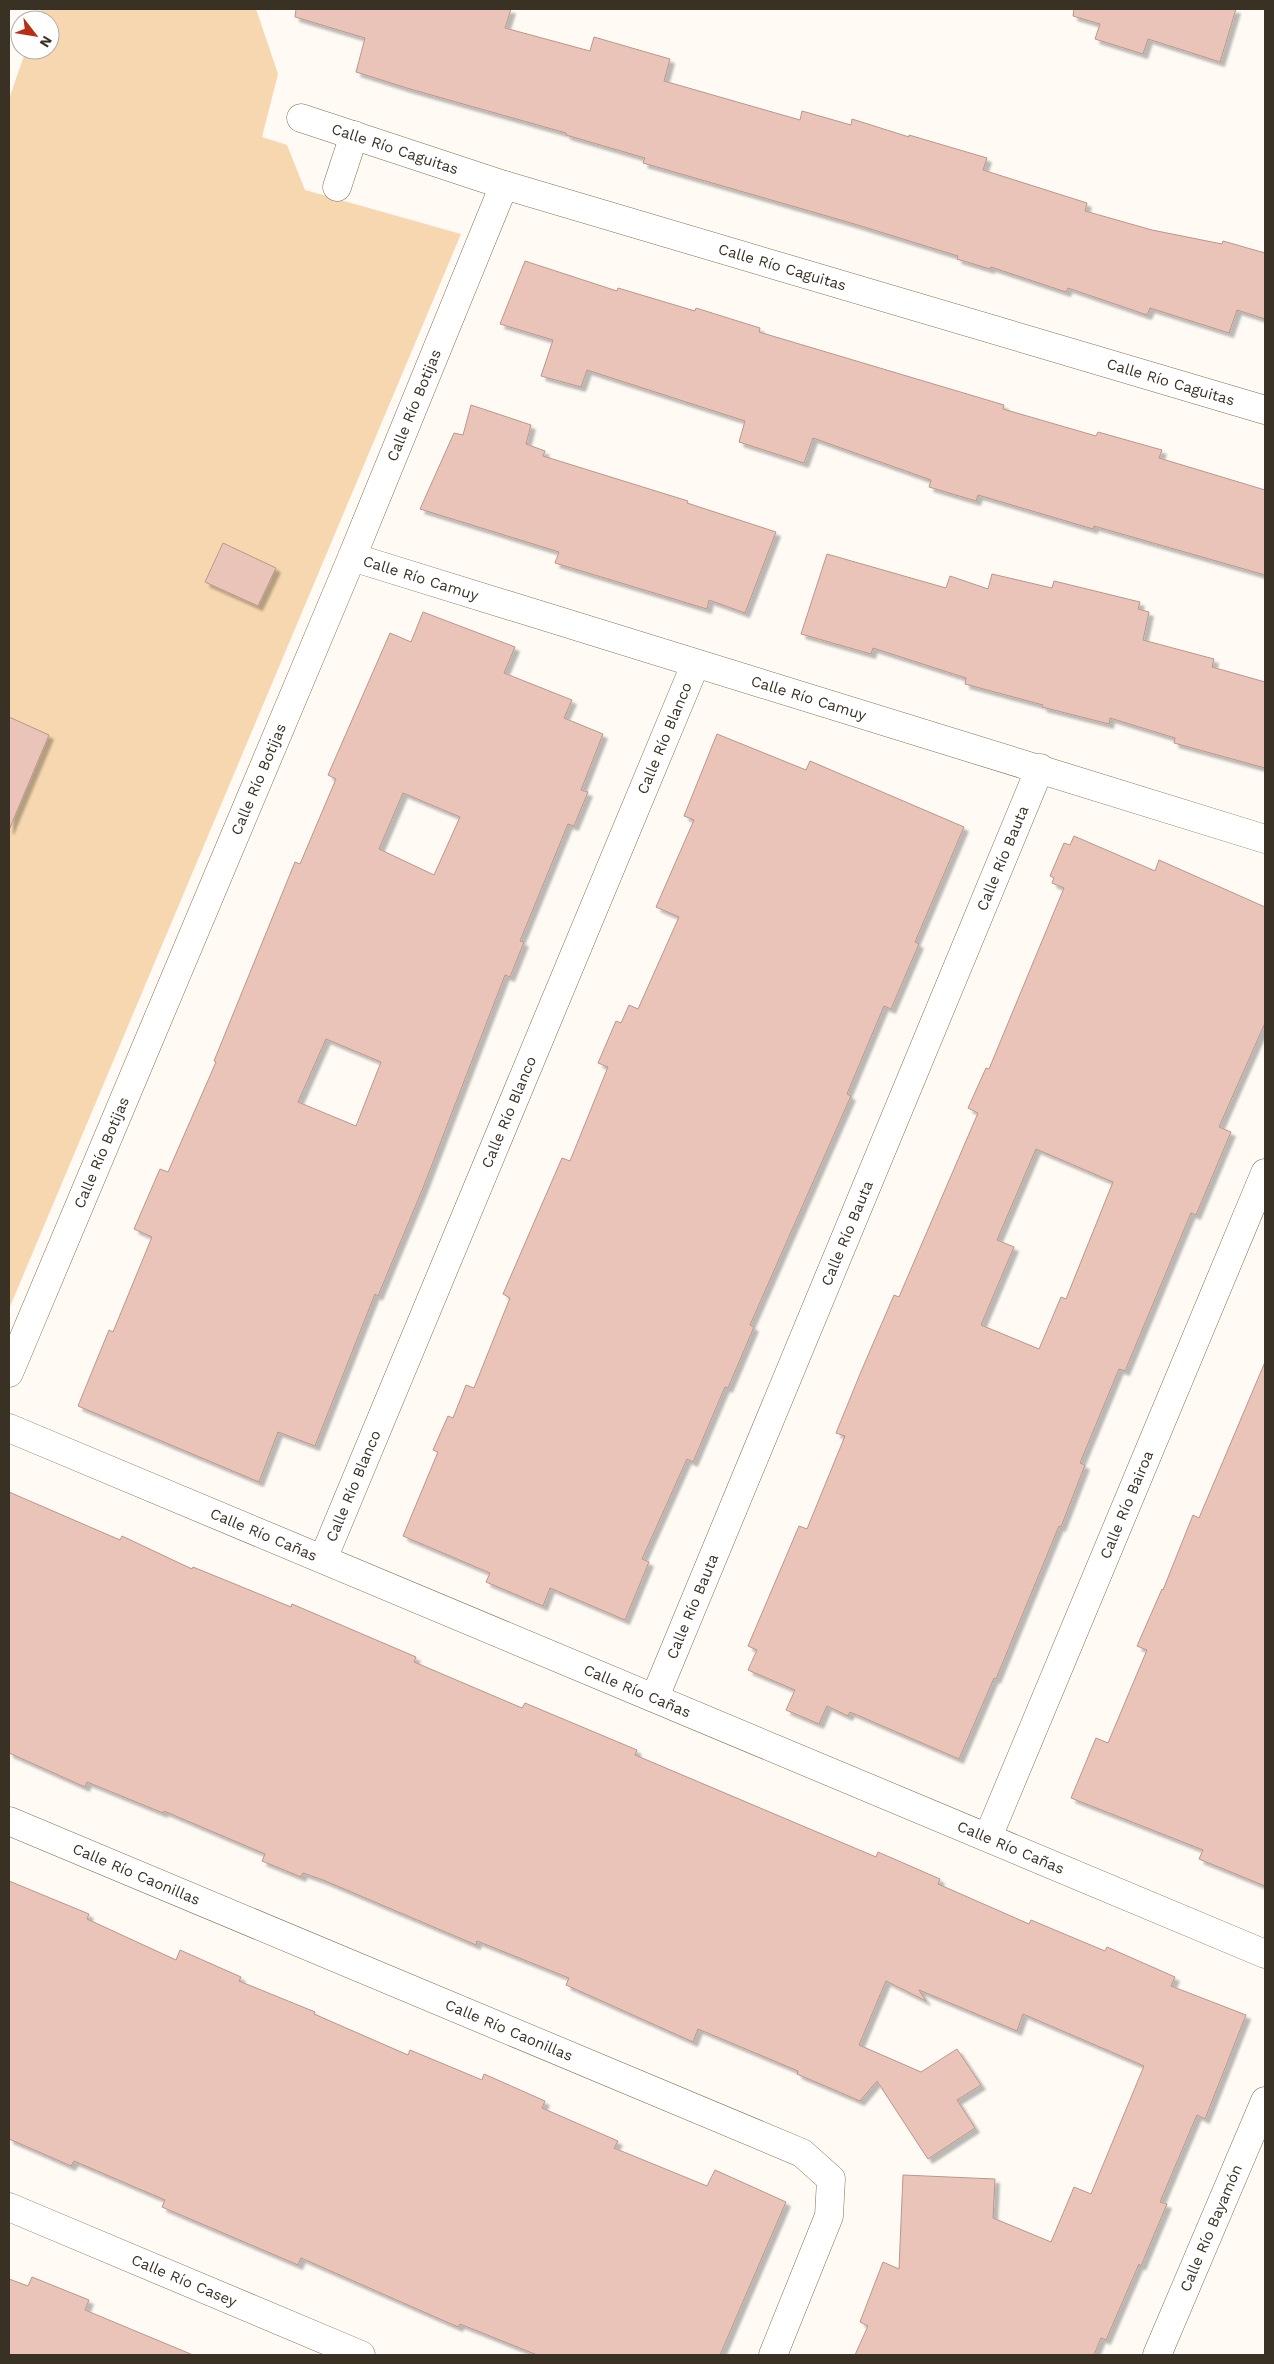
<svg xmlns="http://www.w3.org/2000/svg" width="1274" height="2364" viewBox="0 0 1274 2364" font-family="'Work Sans',sans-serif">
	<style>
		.green { fill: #f6d7af }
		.building { fill: #ebc4b9; stroke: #ba968b; fill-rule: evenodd; filter: url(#shadow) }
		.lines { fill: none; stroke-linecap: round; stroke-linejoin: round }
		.minor-casing { stroke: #846f54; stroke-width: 29 }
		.minor { stroke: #fff; stroke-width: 28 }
		.labels { text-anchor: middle; stroke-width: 4; stroke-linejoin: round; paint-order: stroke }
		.street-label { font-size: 15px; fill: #3a3125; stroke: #fff }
	</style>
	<defs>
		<filter id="shadow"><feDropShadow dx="4.5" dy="4.5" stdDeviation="1" flood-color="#0004"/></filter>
	</defs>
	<rect width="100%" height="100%" fill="#fffaf4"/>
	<path class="green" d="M41 9H256L278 74 262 137 287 145 305 190 461 234 9 1309V99L26 50H50V20H37Z"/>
	<g class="building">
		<path d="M296 9H511L505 28 590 51 594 37 670 59 664 81 800 120 802 111 851 125 852 119 909 137V135L987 158 983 170 1087 203 1085 211 1152 230 1222 244 1223 241 1265 253V319L1237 310 1229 333 1150 308 1147 315 1068 288 1066 292 991 267 990 269 957 259 958 256 851 223 643 163 645 158 566 135V133L410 89 356 72 365 38 295 17Z"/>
		<path d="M1074 9H1236L1220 62 1148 39 1143 54 1095 39 1100 24 1073 16Z"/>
		<path d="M525 261 617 291 618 288 695 311 696 308 760 328 759 332 1004 405 1003 409 1096 436 1098 432 1162 450 1159 458 1265 490V575L1094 526 1093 529 978 495 976 501 929 487 931 480 813 438 804 463 739 442 745 421 587 370 581 387 541 376 553 340 500 324Z"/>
		<path d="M471 405 531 425 526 444 545 451 543 456 688 501 687 503 776 532 745 613 709 600 707 609 555 563 559 552 420 509 454 433 463 435Z"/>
		<path d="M223 543 276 568 258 606 205 582Z"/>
		<path d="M827 554 946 588 950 576 988 589 992 574 1052 588 1054 581 1140 602 1138 609 1149 612 1143 640 1214 659 1212 667 1265 682V768L1174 743 1175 738 1110 718 1109 724 1042 707 1043 705 965 684 966 678 873 648 871 654 801 634Z"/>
		<path d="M423 612 515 647 504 673 572 700 564 718 603 734 581 790 588 792 574 826 568 824 520 941 524 942 510 977 505 975 423 1188 378 1296 375 1294 315 1446 278 1432 259 1482 78 1406 109 1330 113 1332 152 1237 134 1229 160 1169 168 1172 216 1062 214 1061 295 862 300 864 336 779 328 775 390 633 411 642ZM403 793 460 817 434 875 379 849ZM326 1039 381 1062 356 1126 298 1102Z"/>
		<path d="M9 717 49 735 9 830Z"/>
		<path d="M717 734 806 770 810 761 964 827 915 942 919 944 891 1009 884 1006 847 1094 851 1096 750 1325 754 1327 728 1388 725 1387 693 1462 687 1459 642 1559 649 1562 625 1620 550 1588 543 1606 486 1582 490 1573 403 1536 438 1452 433 1450 448 1416 453 1418 466 1385 474 1388 510 1298 503 1294 562 1158 570 1161 608 1067 598 1063 616 1021 621 1023 629 1005 638 1009 679 917 656 907 694 820 684 816Z"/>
		<path d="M1074 836 1155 871 1159 860 1265 907V1023L1219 1127 1231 1132 1196 1215 1191 1213 1125 1371 1119 1369 1080 1463 1085 1465 1061 1527 1059 1526 996 1679 994 1678 959 1759 850 1712 848 1716 827 1706 819 1724 786 1710 795 1690 748 1670 757 1650 748 1646 799 1526 807 1529 845 1436 836 1433 860 1374 894 1295 899 1297 978 1113 968 1108 986 1068 989 1069 1064 888 1052 883 1054 878 1050 876 1064 843 1070 845ZM1036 1149 1113 1182 1066 1299 1061 1297 1039 1349 981 1325 1014 1247 997 1240Z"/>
		<path d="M1265 1362V1886L1199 1859 1203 1850 1071 1798 1096 1738 1108 1743 1147 1650 1137 1646 1162 1589 1163 1590 1193 1515 1199 1518Z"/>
		<path d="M9 1492 120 1540 122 1536 192 1569 193 1567 291 1607 292 1604 416 1657 414 1662 522 1708 525 1703 637 1750 635 1755 876 1857 878 1852 940 1879 938 1884 1029 1924 1031 1920 1105 1951 1107 1947 1175 1977 1171 1986 1246 2015 1205 2119 1197 2115 1160 2202 1167 2204 1141 2266 1139 2264 1106 2340 1101 2338 1094 2355H855L868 2326 860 2322 883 2262 899 2269 903 2175 995 2179 993 2218 1051 2242 1074 2187 1091 2194 1144 2066 1023 2014 1017 2031 919 1990 926 2001 886 1981 859 2045 921 2072 957 2049 981 2085 957 2100 975 2128 928 2159 877 2081 860 2101 797 2074 798 2071 698 2029 693 2042 566 1985 569 1978 477 1941 476 1945 323 1880 303 1873 301 1877 262 1861 265 1854 164 1811 163 1813 87 1782 85 1787 9 1753Z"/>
		<path d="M9 1881 89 1914 87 1919 176 1960 180 1950 241 1977 239 1981 315 2012 314 2014 408 2055 410 2050 482 2080 484 2074 545 2101 542 2108 618 2141 614 2148 707 2186 715 2170 786 2202 720 2355H537L460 2324 458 2327 301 2258 298 2265 162 2207 165 2200 74 2161 71 2166 9 2139Z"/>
		<path d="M32 2277 89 2300 85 2310 193 2355H9V2279L28 2286Z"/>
	</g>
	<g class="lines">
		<defs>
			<g id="minor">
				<path id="s1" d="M301 118 504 185 1265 410"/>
				<path d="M337 187 354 135"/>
				<path id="s2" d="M352 557 1265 839"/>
				<path id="s3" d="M9 1373 352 557 504 185"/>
				<path id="s4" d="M9 1428 1265 1954"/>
				<path id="s5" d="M323 1559 695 665"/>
				<path id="s6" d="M655 1697 1040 768"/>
				<path id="s7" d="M9 1821 802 2153 831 2179 829 2216 773 2355"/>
				<path id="s8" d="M988 1837 1265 1173"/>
				<path id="s9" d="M9 2207 361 2355"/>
				<path id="s10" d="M1157 2355 1265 2101"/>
			</g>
		</defs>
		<use href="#minor" class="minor-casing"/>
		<use href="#minor" class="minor"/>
	</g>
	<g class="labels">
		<g class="street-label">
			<text dy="5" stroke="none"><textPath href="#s1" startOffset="99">Calle Río Caguitas</textPath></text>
			<text dy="5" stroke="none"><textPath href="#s1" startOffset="504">Calle Río Caguitas</textPath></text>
			<text dy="5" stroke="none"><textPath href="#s1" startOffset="909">Calle Río Caguitas</textPath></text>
			<text dy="5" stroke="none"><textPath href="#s3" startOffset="1049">Calle Río Botijas</textPath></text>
			<text dy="5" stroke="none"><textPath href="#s2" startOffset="72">Calle Río Camuy</textPath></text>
			<text dy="5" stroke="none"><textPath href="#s2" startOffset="478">Calle Río Camuy</textPath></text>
			<text dy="5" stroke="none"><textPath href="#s5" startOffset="889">Calle Río Blanco</textPath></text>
			<text dy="5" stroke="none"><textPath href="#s3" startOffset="644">Calle Río Botijas</textPath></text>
			<text dy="5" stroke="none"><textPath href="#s6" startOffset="908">Calle Río Bauta</textPath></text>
			<text dy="5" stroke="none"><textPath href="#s5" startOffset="484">Calle Río Blanco</textPath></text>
			<text dy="5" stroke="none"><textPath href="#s3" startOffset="239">Calle Río Botijas</textPath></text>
			<text dy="5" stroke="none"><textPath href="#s6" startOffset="502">Calle Río Bauta</textPath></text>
			<text dy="5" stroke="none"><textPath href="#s5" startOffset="79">Calle Río Blanco</textPath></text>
			<text dy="5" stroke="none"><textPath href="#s8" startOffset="360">Calle Río Bairoa</textPath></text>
			<text dy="5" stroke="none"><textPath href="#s4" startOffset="276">Calle Río Cañas</textPath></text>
			<text dy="5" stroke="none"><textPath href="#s6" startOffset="98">Calle Río Bauta</textPath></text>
			<text dy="5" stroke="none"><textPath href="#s4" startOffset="681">Calle Río Cañas</textPath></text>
			<text dy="5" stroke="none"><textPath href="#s4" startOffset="1086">Calle Río Cañas</textPath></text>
			<text dy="5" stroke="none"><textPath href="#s7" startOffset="138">Calle Río Caonillas</textPath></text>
			<text dy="5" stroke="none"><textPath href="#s7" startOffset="542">Calle Río Caonillas</textPath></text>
			<text dy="5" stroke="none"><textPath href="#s10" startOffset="138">Calle Río Bayamón</textPath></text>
			<text dy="5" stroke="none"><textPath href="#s9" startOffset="190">Calle Río Casey</textPath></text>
		</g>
	</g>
	<rect width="1274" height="2364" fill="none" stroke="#3a3125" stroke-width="20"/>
	<g transform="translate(35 35) rotate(121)"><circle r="24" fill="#ffffff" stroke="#b0ada8"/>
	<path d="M0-4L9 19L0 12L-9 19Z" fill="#ba2e15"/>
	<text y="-8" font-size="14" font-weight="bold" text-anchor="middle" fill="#3a3125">N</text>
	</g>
</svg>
